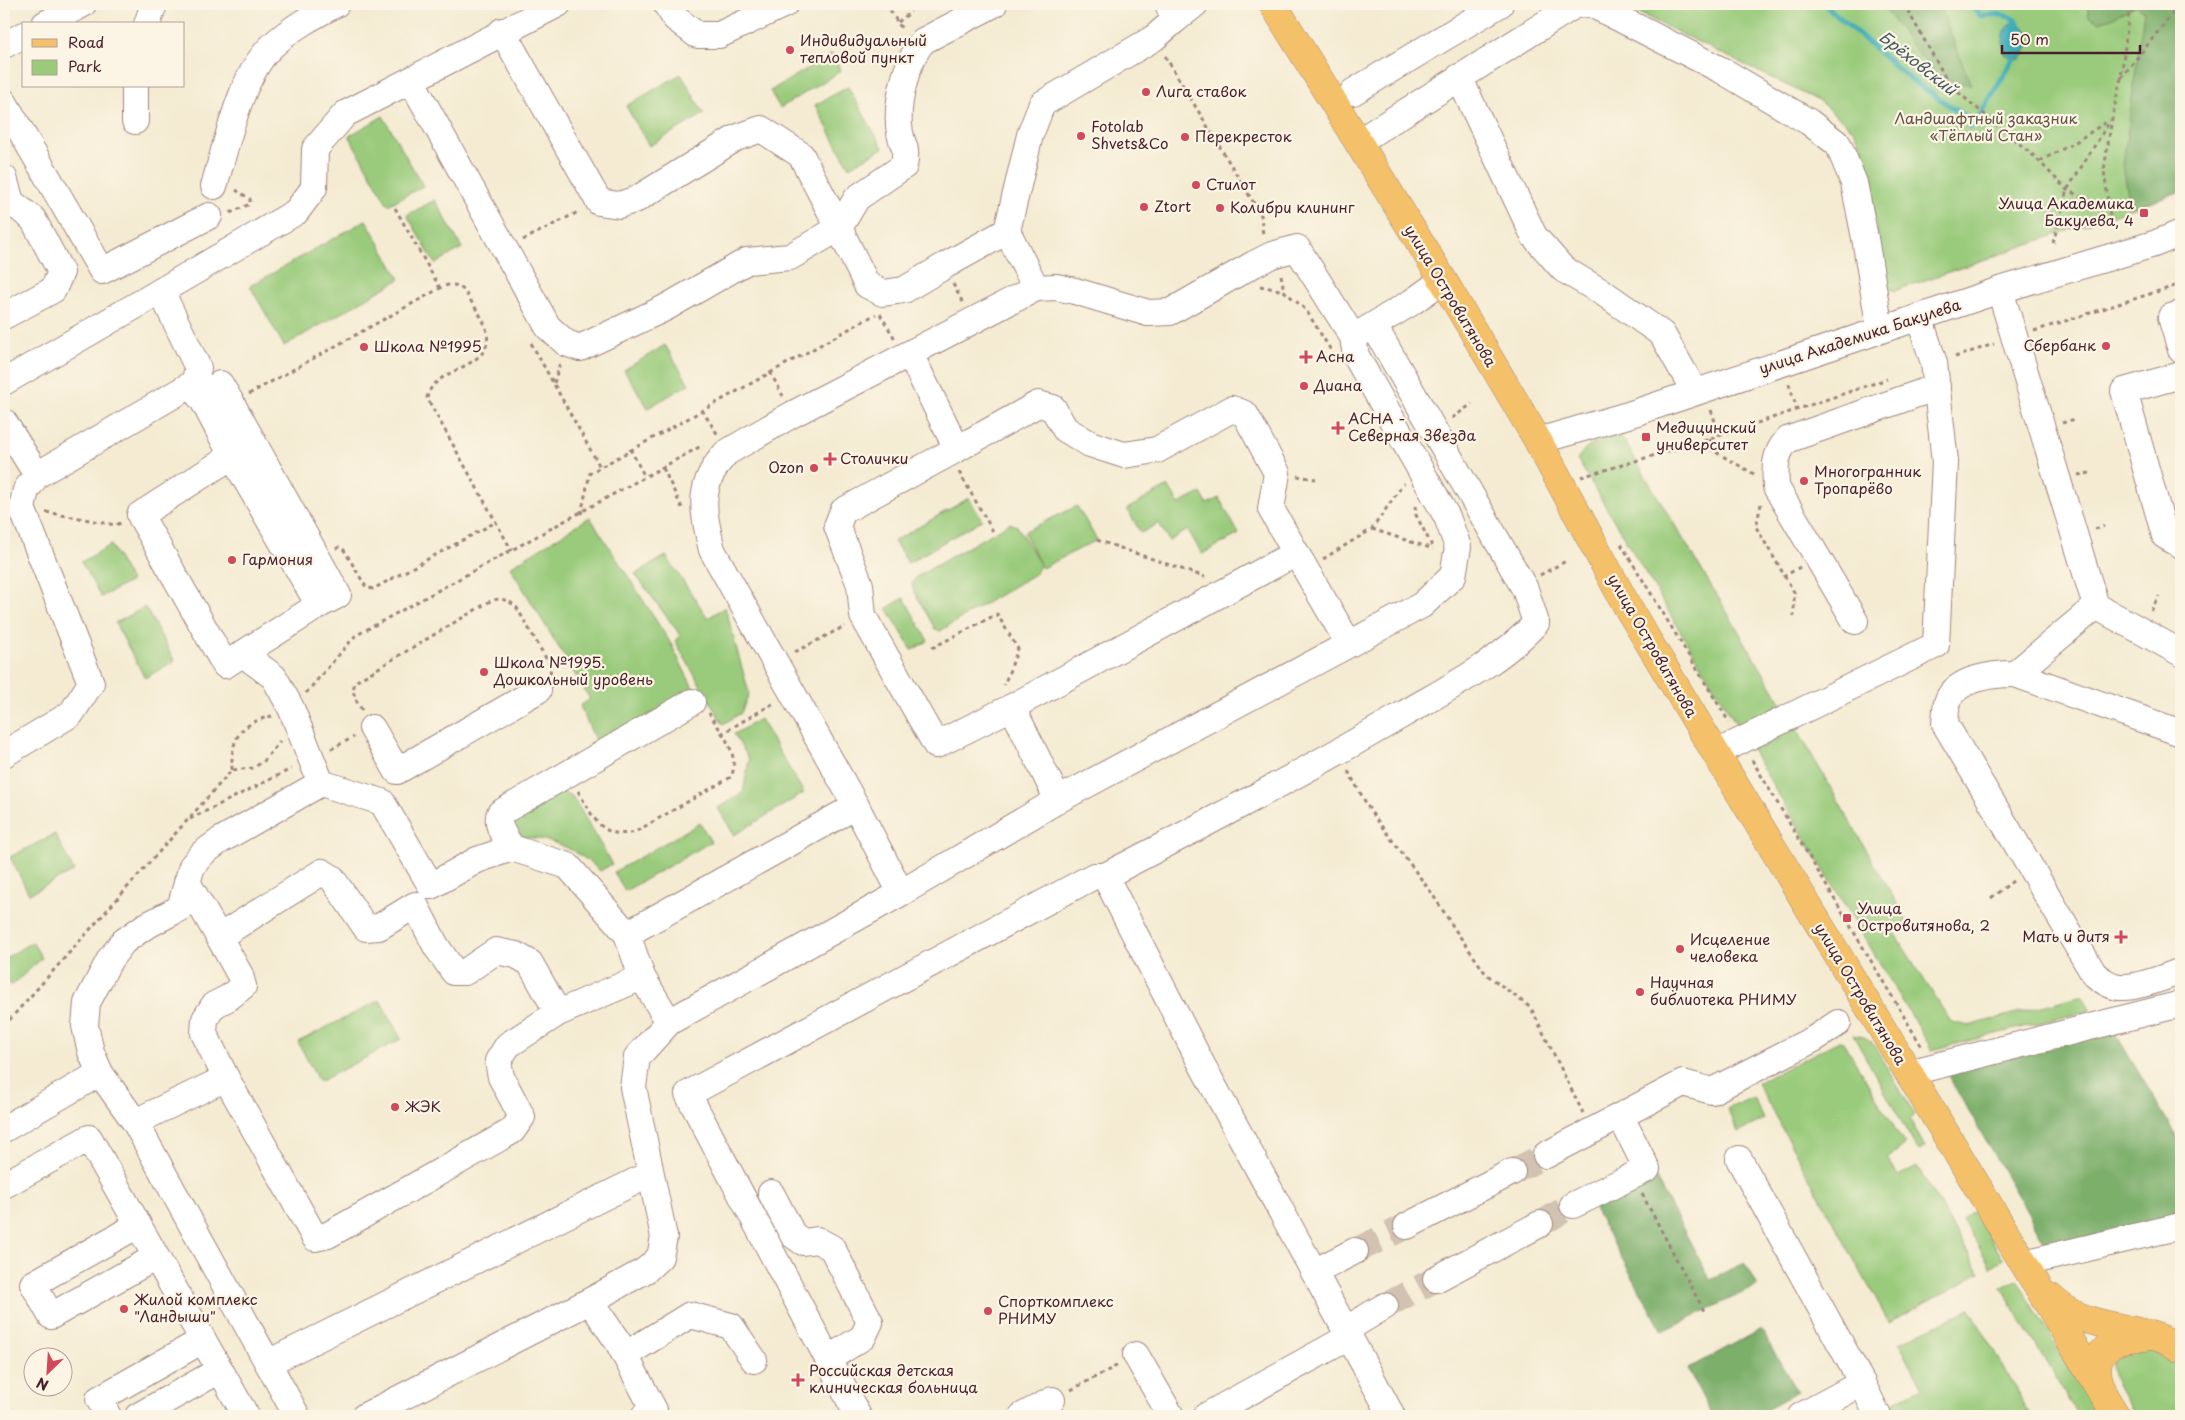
<svg xmlns="http://www.w3.org/2000/svg" width="2185" height="1420" viewBox="0 0 2185 1420" font-family="'Playpen Sans',sans-serif">
	<style>
		.green { fill: #9acb7b; stroke: #727553 }
		.forest { fill: #7baf6b; stroke: #62674b }
		.water { fill: #3cadb7; stroke: #436671 }
		.lines { fill: none; stroke-linecap: round; stroke-linejoin: round }
		.stream { stroke: #3cadb7; stroke-width: 5.5 }
		.minor-tunnel { stroke: #d2c2b1; stroke-width: 26; stroke-dasharray: 26 13; stroke-linecap: butt }
		.minor-casing { stroke: #9f857e; stroke-width: 28 }
		.major-casing { stroke: #9f857e; stroke-width: 29 }
		.path { stroke: #9f857e; stroke-width: 3; stroke-dasharray: 4 4; stroke-linecap: butt }
		.minor { stroke: #fff; stroke-width: 26 }
		.major { stroke: #f4c16a; stroke-width: 28 }
		.poi-dot { fill: #d1495b; stroke: #fcf5e5; stroke-width: 2 }
		.labels { text-anchor: middle; stroke-width: 4.5; stroke-linejoin: round; paint-order: stroke }
		.poi-label { font-size: 15px; fill: #4a1f2b; stroke: #fcf5e5; text-anchor: start }
		.park-label { font-size: 15px; fill: #625343; stroke: #fcf5e5 }
		.street-label { font-size: 15px; fill: #4a1f2b; stroke: #fcf5e5 }
		.water-label { font-size: 16px; font-style: italic; fill: #445863; stroke: #fcf5e5 }
	</style>
	<rect width="100%" height="100%" fill="#fcf5e5"/>
	<filter id="ink" filterUnits="userSpaceOnUse"><feTurbulence type="fractalNoise" baseFrequency=".02" numOctaves="2"/><feDisplacementMap in="SourceGraphic" scale="10" xChannelSelector="R" yChannelSelector="G"/><feConvolveMatrix kernelMatrix="1 2 1 2 8 2 1 2 1" color-interpolation-filters="sRGB"/></filter>
	<filter id="wash" filterUnits="userSpaceOnUse"><feTurbulence type="fractalNoise" baseFrequency=".0096" numOctaves="4" result="noise"/><feDisplacementMap in="SourceGraphic" scale="20" xChannelSelector="R" yChannelSelector="G"/><feGaussianBlur stdDeviation="1.12" result="paint"/><feColorMatrix in="noise" values="0 0 0 0 0 0 0 0 0 0 0 0 0 0 0 0 0 1.4 0 .05"/><feComposite in="paint" operator="in"/></filter>
	<g filter="url(#wash)">
		<rect width="100%" height="100%" fill="#f4ebd2"/>
		<g class="green">
			<path d="M1620 4H2181V191L1894 291 1886 285 1863 148 1854 130 1819 101Z"/>
			<path d="M832 54 841 71 780 108 770 91Z"/>
			<path d="M681 74 704 114 649 146 626 106Z"/>
			<path d="M848 87 883 148 849 167 815 105Z"/>
			<path d="M383 116 423 186 388 205 349 136Z"/>
			<path d="M435 200 462 248 435 264 407 215Z"/>
			<path d="M366 220 400 279 284 346 250 286Z"/>
			<path d="M665 345 689 384 648 408 624 370Z"/>
			<path d="M1620 434 1790 717 1907 921 1893 931 1951 1022 1969 1026 2082 995 2091 1010 1932 1050 1577 459C1588 443 1602 440 1620 434Z"/>
			<path d="M1168 486 1179 504 1201 493 1207 504 1219 498 1239 534 1202 554 1188 530 1169 541 1159 523 1141 533 1127 509Z"/>
			<path d="M969 498 982 520 908 563 894 541Z"/>
			<path d="M1077 506 1097 540 1042 568 1040 565 1036 573 940 631 935 629 914 591 912 584 916 577 1010 523 1017 526 1040 564 1024 532Z"/>
			<path d="M590 517 671 644 694 690 597 744 580 706 590 699 510 567Z"/>
			<path d="M111 545 131 581 101 597 81 562Z"/>
			<path d="M666 556 708 618 725 607 749 693 741 713 723 724 675 641 681 636 635 574Z"/>
			<path d="M904 598 928 641 912 650 887 608Z"/>
			<path d="M145 607 175 661 145 678 115 623Z"/>
			<path d="M760 719 804 793 734 835 718 808 743 793 749 759 734 734Z"/>
			<path d="M560 790 573 797 612 864 600 871C576 848 547 836 514 837L507 817Z"/>
			<path d="M700 823 711 842 625 891 614 872Z"/>
			<path d="M55 834 74 871 29 894 10 857Z"/>
			<path d="M32 942 42 958 11 986 4 974V959Z"/>
			<path d="M380 1000 401 1039 319 1082 298 1042Z"/>
			<path d="M1853 1035 1864 1037 1871 1041 1915 1115 1910 1120 1925 1147 1918 1151Z"/>
			<path d="M1839 1041 1843 1042 1905 1145 1887 1158 1898 1176 1917 1166 1980 1273 1889 1323 1757 1083Z"/>
			<path d="M1753 1097 1764 1119 1738 1132 1727 1109Z"/>
			<path d="M1974 1210 2003 1259 1991 1267 1962 1219Z"/>
			<path d="M2017 1279 2098 1416H2078L2002 1288Z"/>
			<path d="M1970 1309 2031 1416H1875L1873 1412 1922 1387 1899 1343Z"/>
			<path d="M2141 1347 2161 1353 2181 1366V1416H2135C2126 1400 2107 1378 2113 1359Z"/>
		</g>
		<g class="forest">
			<path d="M1881 4H1939L1971 85 1937 78Z"/>
			<path d="M2088 4H2181V191L2130 208 2123 165 2144 11 2136 5 2112 18 2099 22 2088 16Z"/>
			<path d="M2114 1031 2181 1144V1216L2048 1248 1947 1074Z"/>
			<path d="M1655 1177 1710 1279 1745 1263 1757 1286 1663 1331 1593 1207Z"/>
			<path d="M1761 1329 1797 1392 1753 1416H1712L1688 1369Z"/>
		</g>
		<path class="water" d="M2017 21C2033 32 2032 44 2021 59H2015L2005 54C2002 39 2001 28 2017 21Z"/>
		<g class="lines">
			<g class="stream">
				<path d="M1824 4 1910 79 1974 122"/>
				<path d="M1969 4 1981 16C1994 14 2012 12 2020 26"/>
				<path d="M1970 127 1982 112 2017 53"/>
			</g>
		</g>
	</g>
	<g filter="url(#ink)">
		<g class="lines">
			<g class="minor-tunnel">
				<path d="M1512 1172 1546 1155"/>
				<path d="M1540 1224 1573 1205"/>
				<path d="M1355 1251 1407 1226"/>
				<path d="M1385 1306 1436 1279"/>
			</g>
			<defs>
				<g id="minor">
					<path d="M666 4 675 18 697 35H719L785 4"/>
					<path d="M994 4 923 41C906 61 895 106 900 133 904 150 907 146 904 166L857 198 839 228 867 285 883 293 904 290 946 265 1007 231 1030 135 1042 104 1154 38 1175 20"/>
					<path d="M1168 4 1175 20 1195 4"/>
					<path d="M1591 4 1723 71 1809 122 1838 144 1854 183 1865 238 1880 330"/>
					<path d="M45 24 83 4"/>
					<path d="M147 24 154 4"/>
					<path d="M4 45 24 35"/>
					<path d="M1459 77 1534 236 1563 269 1605 294 1662 334 1695 392"/>
					<path d="M411 80 548 327 566 343 580 348 665 308 747 261 790 257 839 228 801 155 761 129 736 138 637 199 619 205 599 202 502 31"/>
					<path d="M135 86V121"/>
					<path d="M1353 92 1500 4"/>
					<path d="M4 102 102 271 209 216"/>
					<path d="M1358 142 1575 5 1588 4"/>
					<path d="M4 178 11 202 33 219 61 272 53 290 4 316"/>
					<path d="M214 186C227 144 240 76 272 46 291 28 313 16 336 4"/>
					<path d="M1007 231 1036 288"/>
					<path d="M2000 290 2096 606 2181 653"/>
					<path d="M161 291 296 212 314 188 315 149 345 114 558 4"/>
					<path d="M2181 314 2171 317 2181 350"/>
					<path d="M1359 334 1412 302 1443 280"/>
					<path d="M910 354 957 449 843 511 837 526 860 585 863 616 936 745 1012 707 1296 553 1271 509 1277 473 1245 414 1232 409 1157 450 1124 455 1090 444 1065 429 1053 408 1038 404 957 449"/>
					<path d="M2181 375 2124 391 2165 536 2181 545"/>
					<path d="M4 382 161 291 198 368 194 383 37 475 26 490 22 508 91 683 71 714 4 754"/>
					<path d="M194 383 232 456"/>
					<path d="M199 396 220 384 232 404 338 595 319 605"/>
					<path d="M4 422 37 475"/>
					<path d="M1538 441 1628 415 2000 290 2154 244 2181 233"/>
					<path d="M232 456 319 605 225 665 140 515Z"/>
					<path d="M1296 553 1349 644"/>
					<path d="M2096 606 2015 674C1994 674 1957 678 1948 700 1945 707 1946 717 1945 724L2094 974C2101 980 2113 988 2123 987 2140 987 2166 977 2181 971"/>
					<path d="M1855 621 1776 487C1775 468 1774 455 1787 440L1937 387"/>
					<path d="M2015 674 2181 733"/>
					<path d="M1012 707 1058 800"/>
					<path d="M372 728 397 771 538 690"/>
					<path d="M1716 753 1936 645 1945 462 1934 363 1919 317"/>
					<path d="M321 783 382 802 431 886 477 860 512 848 568 866 627 934 642 977 669 1022"/>
					<path d="M512 848C505 837 495 825 500 813L692 702"/>
					<path d="M1105 876C1205 824 1305 772 1402 715 1448 688 1500 662 1536 623L1525 589 1374 326"/>
					<path d="M187 882 219 937"/>
					<path d="M627 934 856 806"/>
					<path d="M100 1073 135 1122 297 1416"/>
					<path d="M1908 1073 2181 1004"/>
					<path d="M226 1078 204 1033 205 1019 214 1005 228 998 243 986 240 975 219 937 322 872 332 878 366 928 379 927 415 905 436 946 454 972H465L496 951 516 955 530 963 558 1013"/>
					<path d="M135 1122 226 1078 315 1238 328 1235 512 1131 522 1117 501 1077 498 1061 508 1045 558 1013 642 977"/>
					<path d="M4 1129 100 1073 91 1052 85 1026 87 1003 110 959 123 942 144 927 180 908 192 866 203 853 221 840 321 783 291 708 274 677 243 654"/>
					<path d="M1546 1155 1683 1083 1712 1091 1814 1039 1838 1023"/>
					<path d="M1739 1159 1862 1383 1878 1416"/>
					<path d="M4 1185 89 1138 246 1416"/>
					<path d="M771 1193 793 1235 803 1242 817 1240 832 1248 870 1322 863 1337 828 1359"/>
					<path d="M1573 1205 1647 1169 1621 1117"/>
					<path d="M138 1225 33 1284 51 1316 156 1257"/>
					<path d="M1407 1226 1512 1172"/>
					<path d="M2024 1263 2181 1226"/>
					<path d="M1314 1272 1355 1251"/>
					<path d="M1436 1279 1540 1224"/>
					<path d="M590 1301 618 1342 654 1410 644 1416"/>
					<path d="M1345 1330 1385 1306"/>
					<path d="M625 1355 690 1315 731 1326 754 1360"/>
					<path d="M1136 1355 1171 1416"/>
					<path d="M268 1363 650 1174"/>
					<path d="M108 1416 99 1399 203 1340"/>
					<path d="M138 1416 220 1370"/>
					<path d="M365 1416 590 1301 646 1270 660 1257 664 1237 633 1087 637 1057 669 1022 901 893 1058 800 1422 605 1453 576 1458 547 1447 517 1356 356 1353 337 1297 248 1272 255 1254 264 1170 312 1148 313 1075 291 1056 287 1036 288 793 414 726 453C696 486 703 510 712 550L856 806 901 893"/>
					<path d="M858 1416 688 1094 1094 876H1105L1201 1063 1392 1416"/>
					<path d="M1022 1416 1052 1400"/>
					<path d="M1206 1416 1349 1337"/>
					<path d="M1801 1416 1862 1383"/>
				</g>
				<g id="major">
					<path d="M1273 4 1443 280 1538 441 1628 608 2116 1416"/>
					<path d="M2050 1297C2087 1334 2140 1321 2181 1349"/>
					<path d="M2102 1389C2086 1353 2112 1337 2145 1337"/>
				</g>
			</defs>
			<use href="#minor" class="minor-casing"/>
			<use href="#major" class="major-casing"/>
			<g class="path">
				<path d="M886 4 903 31"/>
				<path d="M1143 4 1146 10"/>
				<path d="M1904 4 1947 80 1953 88 2034 156 2067 190 2110 211"/>
				<path d="M898 22 911 12"/>
				<path d="M1165 56 1261 215 1263 236"/>
				<path d="M2121 78 2180 4"/>
				<path d="M2040 161 2074 143 2109 120"/>
				<path d="M395 208 440 288"/>
				<path d="M230 213 250 204V199L236 190"/>
				<path d="M2111 224 2104 170 2112 118 2121 78 2130 4"/>
				<path d="M523 240 580 211"/>
				<path d="M2053 243 2067 190 2110 121"/>
				<path d="M1281 275 1284 291"/>
				<path d="M953 284 962 301 964 300"/>
				<path d="M1260 286 1284 291 1306 310 1332 352"/>
				<path d="M880 314 895 339"/>
				<path d="M2034 331 2181 284"/>
				<path d="M531 343 600 467"/>
				<path d="M1955 357 1994 344"/>
				<path d="M770 372 783 396"/>
				<path d="M554 383 560 363"/>
				<path d="M1789 384 1797 409"/>
				<path d="M249 394 444 286C454 283 462 286 467 295 473 305 485 320 487 332 494 370 433 366 427 398L512 551"/>
				<path d="M702 410 718 435"/>
				<path d="M1711 410 1720 436"/>
				<path d="M1452 418 1472 404"/>
				<path d="M2062 423 2075 419"/>
				<path d="M1710 439 1712 450 1754 474"/>
				<path d="M630 449 645 477"/>
				<path d="M663 468 682 508"/>
				<path d="M959 472 994 533"/>
				<path d="M2078 475 2090 473"/>
				<path d="M1297 476 1316 479"/>
				<path d="M1581 477 1710 439 1887 379"/>
				<path d="M1761 504 1756 527 1794 592V616"/>
				<path d="M1415 506 1416 515 1433 548"/>
				<path d="M46 512 116 525 121 523"/>
				<path d="M581 514 590 473 876 314"/>
				<path d="M1372 529 1433 549"/>
				<path d="M2095 529 2104 526"/>
				<path d="M1097 540 1205 577"/>
				<path d="M1621 544 1729 722"/>
				<path d="M336 549 339 547 344 550 366 587 373 589 496 522"/>
				<path d="M1323 559 1372 529 1404 483"/>
				<path d="M1540 575 1568 560"/>
				<path d="M1783 577 1800 567"/>
				<path d="M2151 611 2159 596"/>
				<path d="M932 648 997 614 1018 649 1004 685"/>
				<path d="M795 652 845 626"/>
				<path d="M306 693 355 636 703 445"/>
				<path d="M362 710C356 700 351 694 355 682L492 600C503 598 509 600 517 608L551 667 550 674"/>
				<path d="M721 734 774 703"/>
				<path d="M331 749 354 737"/>
				<path d="M1752 760 1922 1047"/>
				<path d="M232 770C231 738 239 724 272 716"/>
				<path d="M1348 771 1371 812 1431 892 1456 931 1486 974 1531 1008 1583 1113"/>
				<path d="M578 791C593 816 600 840 635 832L731 777C741 755 721 732 709 713"/>
				<path d="M190 819 291 769"/>
				<path d="M1991 898 2013 881"/>
				<path d="M4 1026 232 770 253 768 264 761 280 741"/>
				<path d="M1642 1194 1704 1311"/>
				<path d="M1071 1390 1118 1365"/>
			</g>
			<use href="#minor" class="minor"/>
			<use href="#major" class="major"/>
		</g>
	</g>
	<g class="poi-dot">
		<circle cx="790" cy="50" r="5"/>
		<circle cx="1146" cy="92" r="5"/>
		<circle cx="1081" cy="136" r="5"/>
		<circle cx="1185" cy="137" r="5"/>
		<circle cx="1196" cy="185" r="5"/>
		<circle cx="1144" cy="207" r="5"/>
		<circle cx="1220" cy="208" r="5"/>
		<rect x="2139" y="208" width="10" height="10" rx="2.5"/>
		<circle cx="2106" cy="346" r="5"/>
		<circle cx="364" cy="347" r="5"/>
		<path d="M1303.5 349.5h5v5h5v5h-5v5h-5v-5h-5v-5h5z"/>
		<circle cx="1304" cy="386" r="5"/>
		<path d="M1335.5 420.5h5v5h5v5h-5v5h-5v-5h-5v-5h5z"/>
		<rect x="1641" y="432" width="10" height="10" rx="2.5"/>
		<path d="M827.5 451.5h5v5h5v5h-5v5h-5v-5h-5v-5h5z"/>
		<circle cx="814" cy="468" r="5"/>
		<circle cx="1804" cy="481" r="5"/>
		<circle cx="232" cy="560" r="5"/>
		<circle cx="484" cy="672" r="5"/>
		<rect x="1842" y="913" width="10" height="10" rx="2.5"/>
		<path d="M2118.5 929.5h5v5h5v5h-5v5h-5v-5h-5v-5h5z"/>
		<circle cx="1680" cy="949" r="5"/>
		<circle cx="1640" cy="992" r="5"/>
		<circle cx="395" cy="1107" r="5"/>
		<circle cx="124" cy="1309" r="5"/>
		<circle cx="988" cy="1311" r="5"/>
		<path d="M795.5 1372.5h5v5h5v5h-5v5h-5v-5h-5v-5h5z"/>
	</g>
	<g class="labels">
		<g class="poi-label">
			<text x="800" y="46">Индивидуальный<tspan x="800" dy="17">тепловой пункт</tspan></text>
			<text x="1156" y="97">Лига ставок</text>
			<text x="1091" y="132">Fotolab<tspan x="1091" dy="17">Shvets&amp;Co</tspan></text>
			<text x="1195" y="142">Перекресток</text>
			<text x="1206" y="190">Стилот</text>
			<text x="2134" y="209" text-anchor="end">Улица Академика<tspan x="2134" dy="17">Бакулева, 4</tspan></text>
			<text x="1154" y="212">Ztort</text>
			<text x="1230" y="213">Колибри клининг</text>
			<text x="2096" y="351" text-anchor="end">Сбербанк</text>
			<text x="374" y="352">Школа №1995</text>
			<text x="1316" y="362">Асна</text>
			<text x="1314" y="391">Диана</text>
			<text x="1348" y="424">АСНА -<tspan x="1348" dy="17">Северная Звезда</tspan></text>
			<text x="1656" y="433">Медицинский<tspan x="1656" dy="17">университет</tspan></text>
			<text x="840" y="464">Столички</text>
			<text x="804" y="473" text-anchor="end">Ozon</text>
			<text x="1814" y="477">Многогранник<tspan x="1814" dy="17">Тропарёво</tspan></text>
			<text x="242" y="565">Гармония</text>
			<text x="494" y="668">Школа №1995.<tspan x="494" dy="17">Дошкольный уровень</tspan></text>
			<text x="1857" y="914">Улица<tspan x="1857" dy="17">Островитянова, 2</tspan></text>
			<text x="2110" y="942" text-anchor="end">Мать и дитя</text>
			<text x="1690" y="945">Исцеление<tspan x="1690" dy="17">человека</tspan></text>
			<text x="1650" y="988">Научная<tspan x="1650" dy="17">библиотека РНИМУ</tspan></text>
			<text x="405" y="1112">ЖЭК</text>
			<text x="134" y="1305">Жилой комплекс<tspan x="134" dy="17">"Ландыши"</tspan></text>
			<text x="998" y="1307">Спорткомплекс<tspan x="998" dy="17">РНИМУ</tspan></text>
			<text x="809" y="1376">Российская детская<tspan x="809" dy="17">клиническая больница</tspan></text>
		</g>
		<g class="park-label">
			<text x="1986" y="124">Ландшафтный заказник<tspan x="1986" dy="17">«Тёплый Стан»</tspan></text>
		</g>
		<g class="street-label">
			<text transform="translate(1450 296) rotate(59)" y="5">улица Островитянова</text>
			<text transform="translate(1860 337) rotate(-18)" y="5">улица Академика Бакулева</text>
			<text transform="translate(1652 646) rotate(60)" y="5">улица Островитянова</text>
			<text transform="translate(1860 994) rotate(59)" y="5">улица Островитянова</text>
		</g>
		<g class="water-label">
			<text transform="translate(1918 63) rotate(38)" y="6">Брёховский</text>
		</g>
	</g>
	<rect width="2185" height="1420" fill="none" stroke="#fcf5e5" stroke-width="20"/>
	<rect x="22" y="22" width="162" height="65" fill="#fcf5e5" stroke="#b59f9b"/>
	<rect x="32" y="39" width="25" height="8" fill="#f4c16a" stroke="#b59f9b"/>
	<text x="68" y="48" font-size="15" fill="#4a1f2b">Road</text>
	<rect x="32" y="60" width="25" height="15" fill="#9acb7b" stroke="#b59f9b"/>
	<text x="68" y="72" font-size="15" fill="#4a1f2b">Park</text>
	<g transform="translate(48 1372) rotate(205)"><circle r="24" fill="#fcf5e5" stroke="#b59f9b"/>
	<path d="M0-4L9 19L0 12L-9 19Z" fill="#d1495b"/>
	<text y="-8" font-size="14" font-weight="bold" text-anchor="middle" fill="#4a1f2b">N</text>
	</g>
	<path d="M2002 45v8h138v-8" fill="none" stroke="#4a1f2b" stroke-width="2.5"/>
	<text x="2010" y="45" font-size="15" fill="#4a1f2b" stroke="#fcf5e5" stroke-width="4" paint-order="stroke">50 m</text>
</svg>
